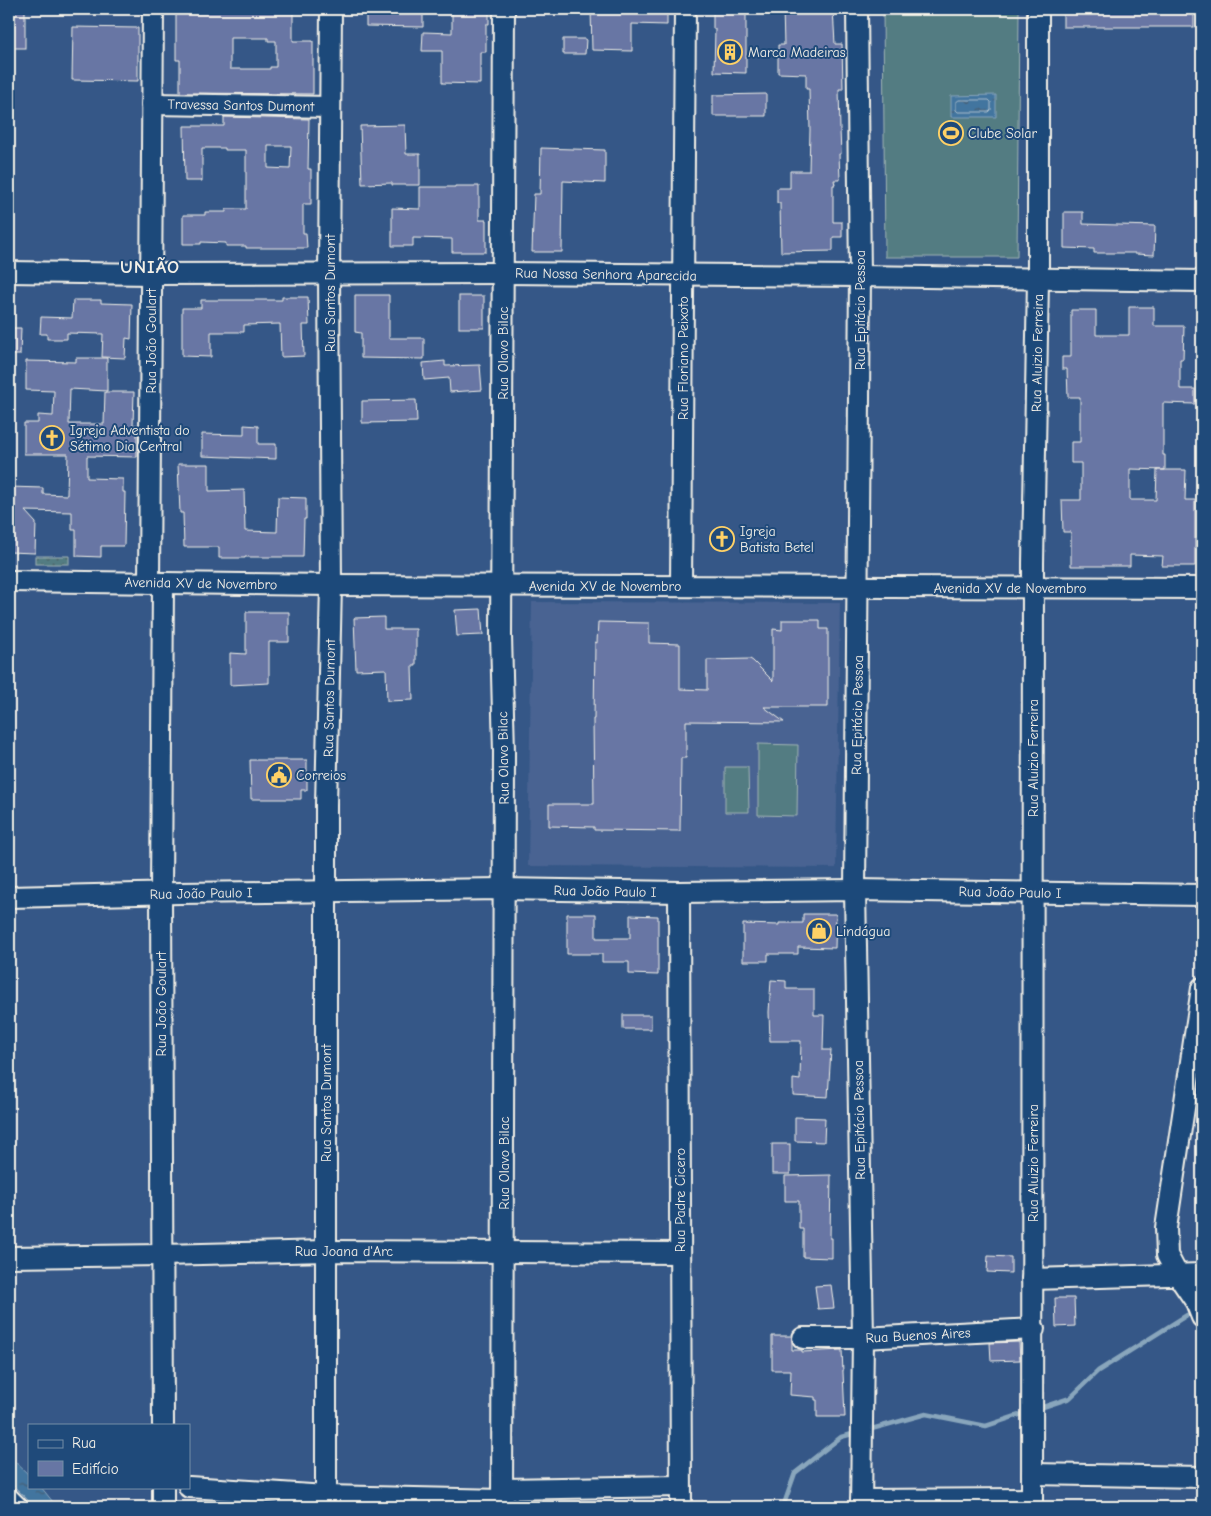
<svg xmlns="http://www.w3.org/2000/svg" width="1211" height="1516" viewBox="0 0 1211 1516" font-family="'Comic Neue',sans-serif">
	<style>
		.built { fill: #486392 }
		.grass { fill: url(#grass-dots); stroke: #a3b6b5 }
		.garden { fill: #527b82; stroke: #a3b6b5 }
		.water { fill: url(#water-ripples); stroke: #89a6bc }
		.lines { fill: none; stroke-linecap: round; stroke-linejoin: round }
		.shore { stroke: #adbfcb; stroke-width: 1 }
		.stream { stroke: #89a6bc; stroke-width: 4.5 }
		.building { fill: #6776a4; stroke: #f4f1e8; fill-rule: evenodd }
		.minor-casing { stroke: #f4f1e8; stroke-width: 24 }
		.minor { stroke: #1f4a7a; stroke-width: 20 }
		.labels { text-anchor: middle; stroke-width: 4; stroke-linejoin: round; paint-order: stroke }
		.poi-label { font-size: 14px; fill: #f4f1e8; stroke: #1f4a7a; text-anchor: start }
		.street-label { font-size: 14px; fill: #f4f1e8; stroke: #1f4a7a }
		.district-label { font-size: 19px; font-weight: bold; letter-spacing: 1px; fill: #f4f1e8; stroke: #1f4a7a }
	</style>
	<defs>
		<pattern id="grass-dots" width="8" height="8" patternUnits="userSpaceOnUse" patternTransform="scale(1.25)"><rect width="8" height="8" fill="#527b82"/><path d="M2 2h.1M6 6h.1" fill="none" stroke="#4e6467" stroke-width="1.8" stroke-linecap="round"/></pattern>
		<pattern id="water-ripples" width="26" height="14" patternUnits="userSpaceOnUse" patternTransform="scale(1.25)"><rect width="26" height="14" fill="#42749f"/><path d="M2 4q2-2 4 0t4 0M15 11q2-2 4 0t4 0" fill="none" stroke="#465e72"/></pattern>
	</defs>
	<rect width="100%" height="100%" fill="#355787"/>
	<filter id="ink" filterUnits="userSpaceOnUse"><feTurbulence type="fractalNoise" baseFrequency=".02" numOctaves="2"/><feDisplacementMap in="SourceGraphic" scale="10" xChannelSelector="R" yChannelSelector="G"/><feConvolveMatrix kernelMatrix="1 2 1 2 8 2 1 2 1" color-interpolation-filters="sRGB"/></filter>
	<g filter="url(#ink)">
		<path class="built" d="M532 602 840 603 836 868 528 866Z"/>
		<rect class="grass" x="35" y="556" width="34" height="8"/>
		<g class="garden">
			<path d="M883 9H1019L1017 257H885Z"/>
			<path d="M758 744 798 745 797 816 758 815Z"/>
			<path d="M725 767H748L749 812H725Z"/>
		</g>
		<g class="water">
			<path d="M996 95V117H951V96Z"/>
			<path d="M9 1456 29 1475V1487H41L57 1507H35L9 1481Z"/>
		</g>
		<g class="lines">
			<path class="shore" d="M959 100H989L991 102V110L989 112H958L956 110V103Z"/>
			<g class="stream">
				<path d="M1037 1409 1070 1398 1098 1371 1187 1315"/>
				<path d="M868 1430 926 1414 986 1426 1028 1412"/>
				<path d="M783 1507 795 1473 841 1437 856 1433"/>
			</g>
		</g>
		<g class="building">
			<rect x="9" y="9" width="16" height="39"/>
			<path d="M176 9H293V41H313V94L180 93V60H176ZM230 38H268V41H276V67H270V69H230Z"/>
			<path d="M366 9H423V27L366 26Z"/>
			<path d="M452 9H489V24H486V52H480V84L442 83V51H422L423 32 452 33Z"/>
			<path d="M591 9H667V25L632 24V51L592 50Z"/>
			<path d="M713 9H746V73L714 72 715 29H713Z"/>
			<path d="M783 9H833L835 44H842L843 89H839L840 130 841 154H839L840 180H834L835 185H833V222H842V237H833V251L781 252 780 203H777V188H790V171H809L810 130 809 89H806V74L778 73V45H784Z"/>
			<rect x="1063" y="9" width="131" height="18"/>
			<path d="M73 27 138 28V81L72 80Z"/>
			<path d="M563 39H586L585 54H563Z"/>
			<path d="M766 94V116H713V95Z"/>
			<path d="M224 117 309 119 308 169H311V204H303V233H306L307 248H246V246H226V243L201 242V244H183V215H205V212H226V209H246V150H225V148H202V181H185L184 126H224ZM268 146H291L290 169 268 168Z"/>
			<path d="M405 125 406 154H420V185H392V183L362 184 360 126Z"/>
			<path d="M541 148 605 150V183L563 181 562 252H532L534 194H540Z"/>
			<path d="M455 186H479V220H486V252H452V239L413 238V246H392V208L420 209V187H455Z"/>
			<path d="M1064 212H1083V224L1155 226 1154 255 1135 254V253H1094V249L1064 248Z"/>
			<path d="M355 295H389V338H424V359L361 358V333L355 332Z"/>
			<rect x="459" y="296" width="25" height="32"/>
			<path d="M282 297H308L309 325H303L304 356 281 357 280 324 244 325V332H211V357L182 356V308H201V300H282Z"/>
			<path d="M73 300H101V303L132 304 131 339 126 338 125 358 102 357 103 334 67 333V339H47V334H40L41 317 72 318Z"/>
			<path d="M1129 307H1154V326H1184L1183 359H1180V389H1195V404L1163 403V455H1165V470L1130 469V500H1156L1157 470H1186L1185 500H1195V566H1162L1163 556 1130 555V566H1071V532H1063L1062 500H1081V463H1071V442H1080V397H1068L1067 369H1062V357H1071V310H1096V335H1129Z"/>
			<path d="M9 328H21L20 355H9Z"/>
			<path d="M76 358H107V391L70 389 69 424H104L105 392H134L133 425H137V457L87 456V478L123 479V492H125L124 546H101V557L76 556V530H72V512L25 511 36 523 35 553 9 552V487L43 488V494L67 495 68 454H24V423H38V415L53 416 54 391 26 390V361L76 362Z"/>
			<path d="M445 361V366L480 365 482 390 450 392 449 378 424 380 423 363Z"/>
			<path d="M416 400 417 422 362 423V401Z"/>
			<path d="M244 425 258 426V444H276V459L202 456V434L244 435Z"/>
			<path d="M178 464H209V491L244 490 245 531 277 532 278 497 306 498V519H304L303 557H245V558H219V547H184L183 513H180Z"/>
			<path d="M481 609 483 635 457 636 455 610Z"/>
			<path d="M246 612H289V642H269V683L230 685V653L246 654Z"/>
			<path d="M384 617V629H416V666H412L413 700 387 701 386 669 356 670 354 618Z"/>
			<path d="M782 620H820V629H828V707H764L784 722 686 721V758H681L680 831 594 830V827L549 826V804H594L593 719H594L595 642 597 643 598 622 649 623V643L680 644V689L707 690V660L750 659 753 661 773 681V629L782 630Z"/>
			<path d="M250 760H307V790H301V799H251Z"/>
			<path d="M567 914H596V938H630V915L658 916V975L629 974V962H602V954H567Z"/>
			<path d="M803 914H836L835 948 798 947V954H768V961H743V924L779 925V923H803Z"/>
			<path d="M771 980 786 981V989H814V1015H824L823 1050H831L828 1097 793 1095V1079L800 1080 801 1041H770L769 1012Z"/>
			<rect x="623" y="1015" width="28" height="14"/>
			<path d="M795 1117 825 1118 824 1142 795 1141Z"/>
			<rect x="772" y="1144" width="18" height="30"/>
			<path d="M831 1175 830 1238H832V1258L803 1257V1229H799V1201H785V1176Z"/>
			<path d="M988 1256 1011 1257V1273L987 1272Z"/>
			<path d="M831 1285 834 1308 818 1309 815 1286Z"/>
			<path d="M1055 1298H1074L1075 1326 1056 1327Z"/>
			<path d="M772 1336H792V1350H802V1352L842 1350 845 1417H817V1400H815V1397L790 1395 791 1370H772Z"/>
			<path d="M1019 1342 1020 1360 991 1361 990 1343Z"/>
		</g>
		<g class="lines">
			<defs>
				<g id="minor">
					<path d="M857 9 860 276 855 890 863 1338 861 1507"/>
					<path d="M152 104 330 107"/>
					<path d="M9 272 151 274 503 273 860 276 1202 281"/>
					<path d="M9 581 331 585 1202 588"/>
					<path d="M149 583 153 9"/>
					<path d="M681 586 685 9"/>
					<path d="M679 892 681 1507"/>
					<path d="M9 897 180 893 503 889 679 892 855 890 1202 895"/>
					<path d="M1202 988 1166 1228 1167 1255 1177 1274 1196 1302 1202 1317"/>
					<path d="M9 1257 162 1255 326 1251 680 1253"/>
					<path d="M1032 1279 1202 1274"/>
					<path d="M803 1338H863L1034 1329"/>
					<path d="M163 1425 161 893 163 583"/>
					<path d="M1032 1474 1202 1477"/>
					<path d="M189 1487 326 1496 503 1500"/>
					<path d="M503 1489 680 1486"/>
					<path d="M9 1499 17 1507"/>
					<path d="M861 1500 1032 1499"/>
					<path d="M163 1507V1487"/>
					<path d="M326 1507V805L331 585 329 274 331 9"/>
					<path d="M502 1507 504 752 501 636 504 9"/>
					<path d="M1032 1507 1033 563 1038 279V9"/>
				</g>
			</defs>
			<use href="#minor" class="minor-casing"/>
			<use href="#minor" class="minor"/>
		</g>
	</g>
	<defs>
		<symbol id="building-ring" viewBox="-11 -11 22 22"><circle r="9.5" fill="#1f4a7a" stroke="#ffd166" stroke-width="1.5"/><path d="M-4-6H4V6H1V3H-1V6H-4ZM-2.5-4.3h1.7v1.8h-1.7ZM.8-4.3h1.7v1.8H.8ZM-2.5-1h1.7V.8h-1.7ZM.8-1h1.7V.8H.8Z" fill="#ffd166"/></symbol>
		<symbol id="stadium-ring" viewBox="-11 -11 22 22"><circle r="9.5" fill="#1f4a7a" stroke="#ffd166" stroke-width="1.5"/><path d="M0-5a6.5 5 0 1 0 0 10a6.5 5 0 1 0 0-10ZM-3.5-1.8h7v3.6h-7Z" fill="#ffd166"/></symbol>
		<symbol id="church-ring" viewBox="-11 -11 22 22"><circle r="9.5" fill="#1f4a7a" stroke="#ffd166" stroke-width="1.5"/><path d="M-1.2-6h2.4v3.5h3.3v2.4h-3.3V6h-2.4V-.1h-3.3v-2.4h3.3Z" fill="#ffd166"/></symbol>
		<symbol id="civic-ring" viewBox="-11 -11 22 22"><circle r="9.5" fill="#1f4a7a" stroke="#ffd166" stroke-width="1.5"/><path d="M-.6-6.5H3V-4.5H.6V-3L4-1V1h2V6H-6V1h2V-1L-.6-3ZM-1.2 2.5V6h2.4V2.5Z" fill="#ffd166"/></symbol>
		<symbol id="shop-ring" viewBox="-11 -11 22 22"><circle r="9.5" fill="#1f4a7a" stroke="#ffd166" stroke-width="1.5"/><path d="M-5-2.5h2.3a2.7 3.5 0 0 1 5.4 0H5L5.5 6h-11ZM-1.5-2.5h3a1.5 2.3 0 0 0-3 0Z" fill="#ffd166"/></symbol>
	</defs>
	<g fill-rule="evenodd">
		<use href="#building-ring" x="716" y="38" width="28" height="28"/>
		<use href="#stadium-ring" x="937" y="119" width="28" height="28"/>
		<use href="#church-ring" x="38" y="424" width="28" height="28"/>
		<use href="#church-ring" x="708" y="525" width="28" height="28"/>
		<use href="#civic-ring" x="265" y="761" width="28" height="28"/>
		<use href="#shop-ring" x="805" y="917" width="28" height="28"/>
	</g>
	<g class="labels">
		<g class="poi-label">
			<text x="748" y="57">Marca Madeiras</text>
			<text x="968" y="138">Clube Solar</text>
			<text x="70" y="435">Igreja Adventista do<tspan x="70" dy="16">Sétimo Dia Central</tspan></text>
			<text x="740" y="536">Igreja<tspan x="740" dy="16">Batista Betel</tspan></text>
			<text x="296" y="780">Correios</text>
			<text x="836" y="936">Lindágua</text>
		</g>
		<g class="street-label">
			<text transform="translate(241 105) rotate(1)" y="5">Travessa Santos Dumont</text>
			<text transform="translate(606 274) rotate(1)" y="5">Rua Nossa Senhora Aparecida</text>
			<text transform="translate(330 293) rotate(-90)" y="5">Rua Santos Dumont</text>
			<text transform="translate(860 310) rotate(-90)" y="5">Rua Epitácio Pessoa</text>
			<text transform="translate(151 341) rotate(-90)" y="5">Rua João Goulart</text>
			<text transform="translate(503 353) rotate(-90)" y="5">Rua Olavo Bilac</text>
			<text transform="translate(1037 353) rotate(-89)" y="5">Rua Aluizio Ferreira</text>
			<text transform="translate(683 358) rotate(-90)" y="5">Rua Floriano Peixoto</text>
			<text transform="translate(201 583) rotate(1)" y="5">Avenida XV de Novembro</text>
			<text x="605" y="591">Avenida XV de Novembro</text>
			<text x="1010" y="593">Avenida XV de Novembro</text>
			<text transform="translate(329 698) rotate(-89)" y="5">Rua Santos Dumont</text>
			<text transform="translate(857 715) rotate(-89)" y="5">Rua Epitácio Pessoa</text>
			<text transform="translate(503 758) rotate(-91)" y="5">Rua Olavo Bilac</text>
			<text transform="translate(1033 758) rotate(-90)" y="5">Rua Aluizio Ferreira</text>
			<text transform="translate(605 891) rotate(1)" y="5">Rua João Paulo I</text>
			<text transform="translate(1010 892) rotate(1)" y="5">Rua João Paulo I</text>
			<text transform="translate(201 893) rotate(-1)" y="5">Rua João Paulo I</text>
			<text transform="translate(161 1004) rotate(-90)" y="5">Rua João Goulart</text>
			<text transform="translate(326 1103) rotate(-90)" y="5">Rua Santos Dumont</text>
			<text transform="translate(859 1120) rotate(-91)" y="5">Rua Epitácio Pessoa</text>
			<text transform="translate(504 1163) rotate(-90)" y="5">Rua Olavo Bilac</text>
			<text transform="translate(1033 1163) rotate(-90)" y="5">Rua Aluizio Ferreira</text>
			<text transform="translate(680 1200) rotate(-90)" y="5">Rua Padre Cicero</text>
			<text x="344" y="1256">Rua Joana d'Arc</text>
			<text transform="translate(918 1335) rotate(-3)" y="5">Rua Buenos Aires</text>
		</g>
		<g class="district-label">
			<text x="150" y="273">UNIÃO</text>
		</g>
	</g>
	<rect width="1211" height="1516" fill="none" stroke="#1f4a7a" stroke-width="30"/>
	<rect x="15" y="15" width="1181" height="1486" fill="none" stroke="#f4f1e8" stroke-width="2" filter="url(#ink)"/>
	<rect x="28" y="1424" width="162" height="65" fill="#1f4a7a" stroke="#748da6"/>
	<rect x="38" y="1440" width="25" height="8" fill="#1f4a7a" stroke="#748da6"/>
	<text x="72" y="1448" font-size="15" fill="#f4f1e8">Rua</text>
	<rect x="38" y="1461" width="25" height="15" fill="#6776a4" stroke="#748da6"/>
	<text x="72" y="1474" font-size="15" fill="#f4f1e8">Edifício</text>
</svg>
